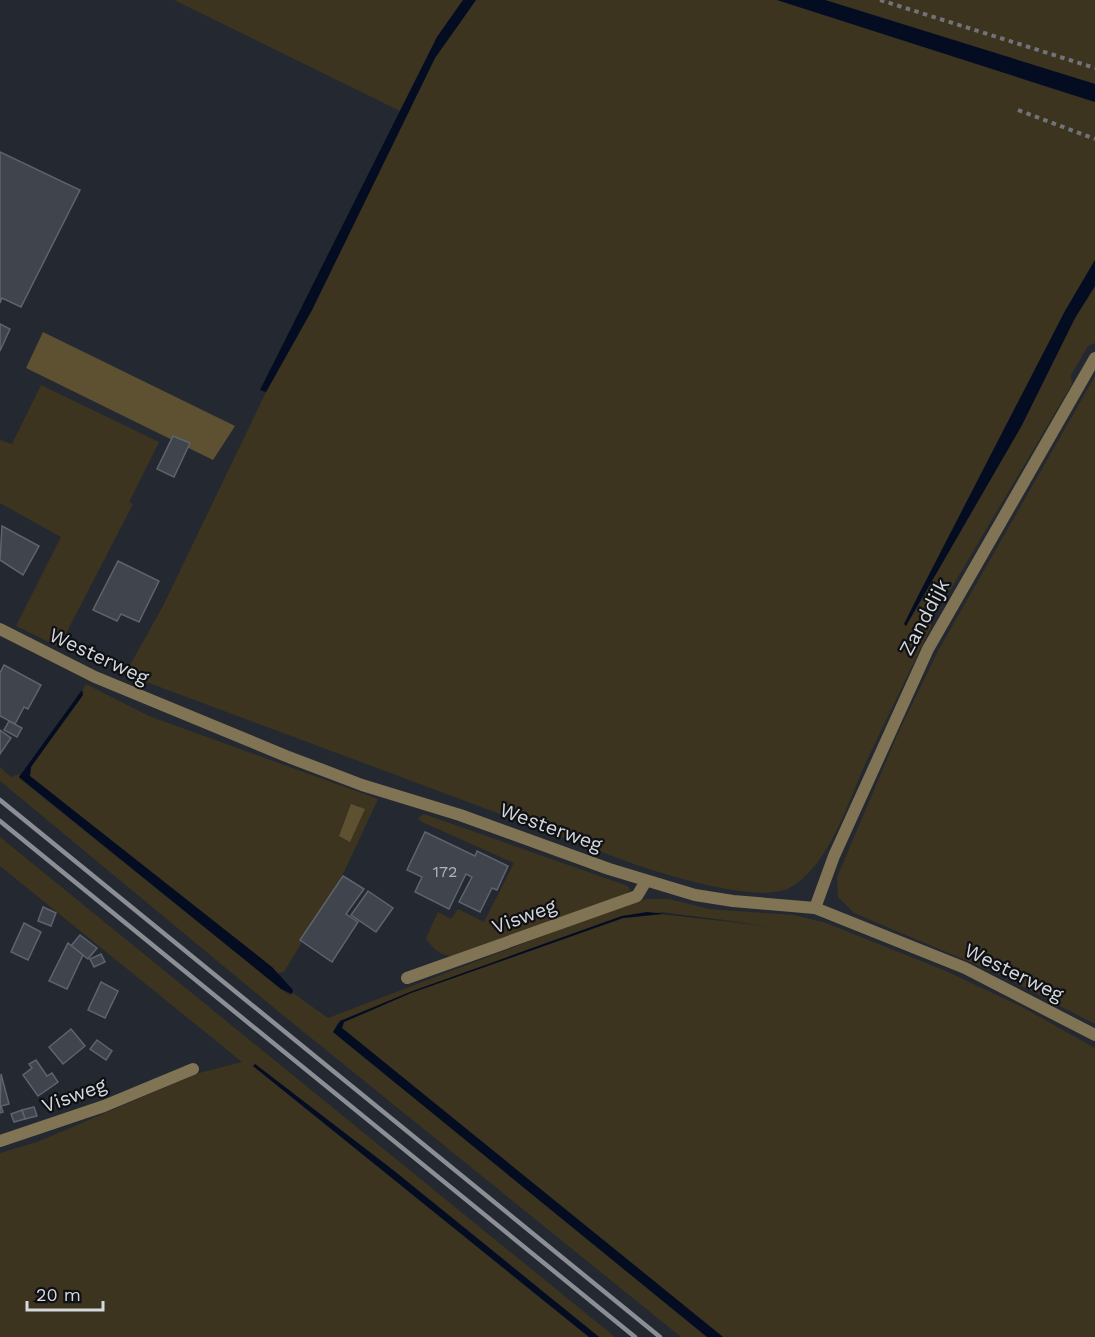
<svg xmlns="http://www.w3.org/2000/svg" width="1095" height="1337" viewBox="0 0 1095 1337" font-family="'Work Sans',sans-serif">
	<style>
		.green { fill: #3c341f }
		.forest { fill: #5d5132 }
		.water { fill: #040c22 }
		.building { fill: #40444d; stroke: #5e636d; stroke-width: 1.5 }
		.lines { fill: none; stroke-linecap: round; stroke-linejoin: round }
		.path { stroke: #70747a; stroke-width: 4; stroke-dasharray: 4.5 4.5; stroke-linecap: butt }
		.service { stroke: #807454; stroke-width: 12 }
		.minor { stroke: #807454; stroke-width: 12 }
		.rail { stroke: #8b8f95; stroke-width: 4.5 }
		.labels { text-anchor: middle; stroke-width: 4.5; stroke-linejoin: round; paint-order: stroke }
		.number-label { font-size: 16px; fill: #b0b3b9 }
		.street-label { font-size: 20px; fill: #d5d8dd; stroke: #0f1014 }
	</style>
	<rect width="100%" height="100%" fill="#242830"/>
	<g class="green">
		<path d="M174 0H463L437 37 400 111Z"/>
		<path d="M476 0H777L1095 102V260L1065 311 918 596 904 624 906 625 1022 425 1075 318 1095 286V343L1088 346 1071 375 1072 384 951 589 946 591 930 620 931 627C910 670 889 714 868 758 849 798 830 867 789 888 757 904 667 875 634 864L125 674 163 606 266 392 312 310 435 58Z"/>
		<path d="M825 0H1095V84Z"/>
		<path d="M1095 376V1024L998 974 854 913 838 897 837 877 899 731 938 651Z"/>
		<path d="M41 385 159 442 129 502 133 504 59 647 16 626 61 537 0 503V440L12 444Z"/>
		<path d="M86 684 149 716 378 799 344 872 284 972 277 973 30 776 31 767 84 692 82 690Z"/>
		<path d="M0 767 11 777 20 774 19 778 281 989 289 995 293 993 328 1018 608 911 646 899H669L709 909 794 915 826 923 946 971 1022 1007 1095 1048V1337H723L342 1028 344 1022 411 993 623 918 663 914 771 927 662 912 622 916 410 992 337 1024 333 1032 707 1337H681L279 1012 0 781Z"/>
		<path d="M424 814 628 886 630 890 624 895 454 957C439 954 434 950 426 938L438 912 451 919 458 909 484 922 514 863 422 822 418 818Z"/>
		<path d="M0 837 615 1337H599L393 1170 255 1064 253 1066 589 1337H0V1153L37 1142 199 1073 242 1062 0 866Z"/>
	</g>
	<g class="forest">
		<path d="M43 332 235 426 213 460 26 368Z"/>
		<path d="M351 804 365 809 350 842 339 836Z"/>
	</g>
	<g class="water">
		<path d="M463 0H476L435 58 312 310 266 392 260 390 437 37Z"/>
		<path d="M777 0H825L1095 84V102Z"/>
		<path d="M1095 260V286L1075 318 1022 425 906 626 904 624 918 596 1065 311Z"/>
		<path d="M82 690 83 695 31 767 30 776 272 967 293 990 292 994 281 989 19 777Z"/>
		<path d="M647 912 771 925 663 914 623 918 411 993 344 1022 342 1028 723 1337H707L333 1032 340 1021 410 992 622 916Z"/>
		<path d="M255 1064 393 1170 599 1337H589L253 1066Z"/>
	</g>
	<g class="building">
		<path d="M0 152 80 190 21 307 2 298 0 303Z"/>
		<path d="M0 324 10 329 0 351Z"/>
		<path d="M173 436 190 443 174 477 157 469Z"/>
		<path d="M2 526 39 546 23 575 0 560Z"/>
		<path d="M118 561 159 581 139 622 121 614 117 621 93 610Z"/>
		<path d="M4 665 41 685 28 709 24 707 15 724 0 716V673Z"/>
		<path d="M9 721 22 728 17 737 4 730Z"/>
		<path d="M0 730 11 738 0 754Z"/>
		<path d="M425 832 475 856 477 851 508 866 497 890 492 888 480 912 459 902 472 877 466 874 449 909 415 892 422 877 407 870Z"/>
		<path d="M343 876 364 889 346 914 358 922 332 962 300 940Z"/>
		<path d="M368 891 393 908 376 932 351 915Z"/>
		<path d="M43 907 56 913 51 926 38 921Z"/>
		<path d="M24 923 41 932 28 960 11 952Z"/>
		<path d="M80 935 97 948 88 959 71 946Z"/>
		<path d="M68 943 83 955 67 989 49 981Z"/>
		<path d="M101 954 105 962 94 967 90 959Z"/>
		<path d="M101 982 118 991 105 1018 88 1010Z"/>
		<path d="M71 1029 85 1046 63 1064 49 1047Z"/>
		<path d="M97 1040 112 1051 106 1060 90 1049Z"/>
		<path d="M36 1060 47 1076 52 1073 58 1082 38 1096 23 1075 32 1068 29 1064Z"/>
		<path d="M1 1074 9 1104 1 1106 3 1112 0 1113Z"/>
		<path d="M34 1107 37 1116 25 1119 22 1110Z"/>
		<path d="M22 1110 25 1119 14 1122 11 1114Z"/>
	</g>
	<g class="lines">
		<g class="path">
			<path d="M880 0 1095 68"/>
			<path d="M1018 110 1095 139"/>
		</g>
		<path class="service" d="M407 978 637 896 646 881"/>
		<g class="minor">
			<path d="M0 629 95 677 286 756 362 785 460 815 609 869 695 895 733 901 815 908 965 968 1095 1035"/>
			<path d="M815 908 834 856 928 649 1095 358"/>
			<path d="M0 1141 104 1106 193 1069"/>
		</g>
		<g class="rail">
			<path d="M0 800 660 1337"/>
			<path d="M0 821 635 1337"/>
		</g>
	</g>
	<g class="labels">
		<g class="number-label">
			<text x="445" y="877">172</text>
		</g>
		<g class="street-label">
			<text transform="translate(924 617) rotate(-62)" y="7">Zanddijk</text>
			<text transform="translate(99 656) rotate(25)" y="7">Westerweg</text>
			<text transform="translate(551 827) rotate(20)" y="7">Westerweg</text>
			<text transform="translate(524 916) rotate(-20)" y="7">Visweg</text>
			<text transform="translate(1014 972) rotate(26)" y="7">Westerweg</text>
			<text transform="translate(74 1095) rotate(-20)" y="7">Visweg</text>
		</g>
	</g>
	<path d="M27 1301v9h76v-9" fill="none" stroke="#d5d8dd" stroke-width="3"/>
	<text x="36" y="1301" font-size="18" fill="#d5d8dd" stroke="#0f1014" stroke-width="4.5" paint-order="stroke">20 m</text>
</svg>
